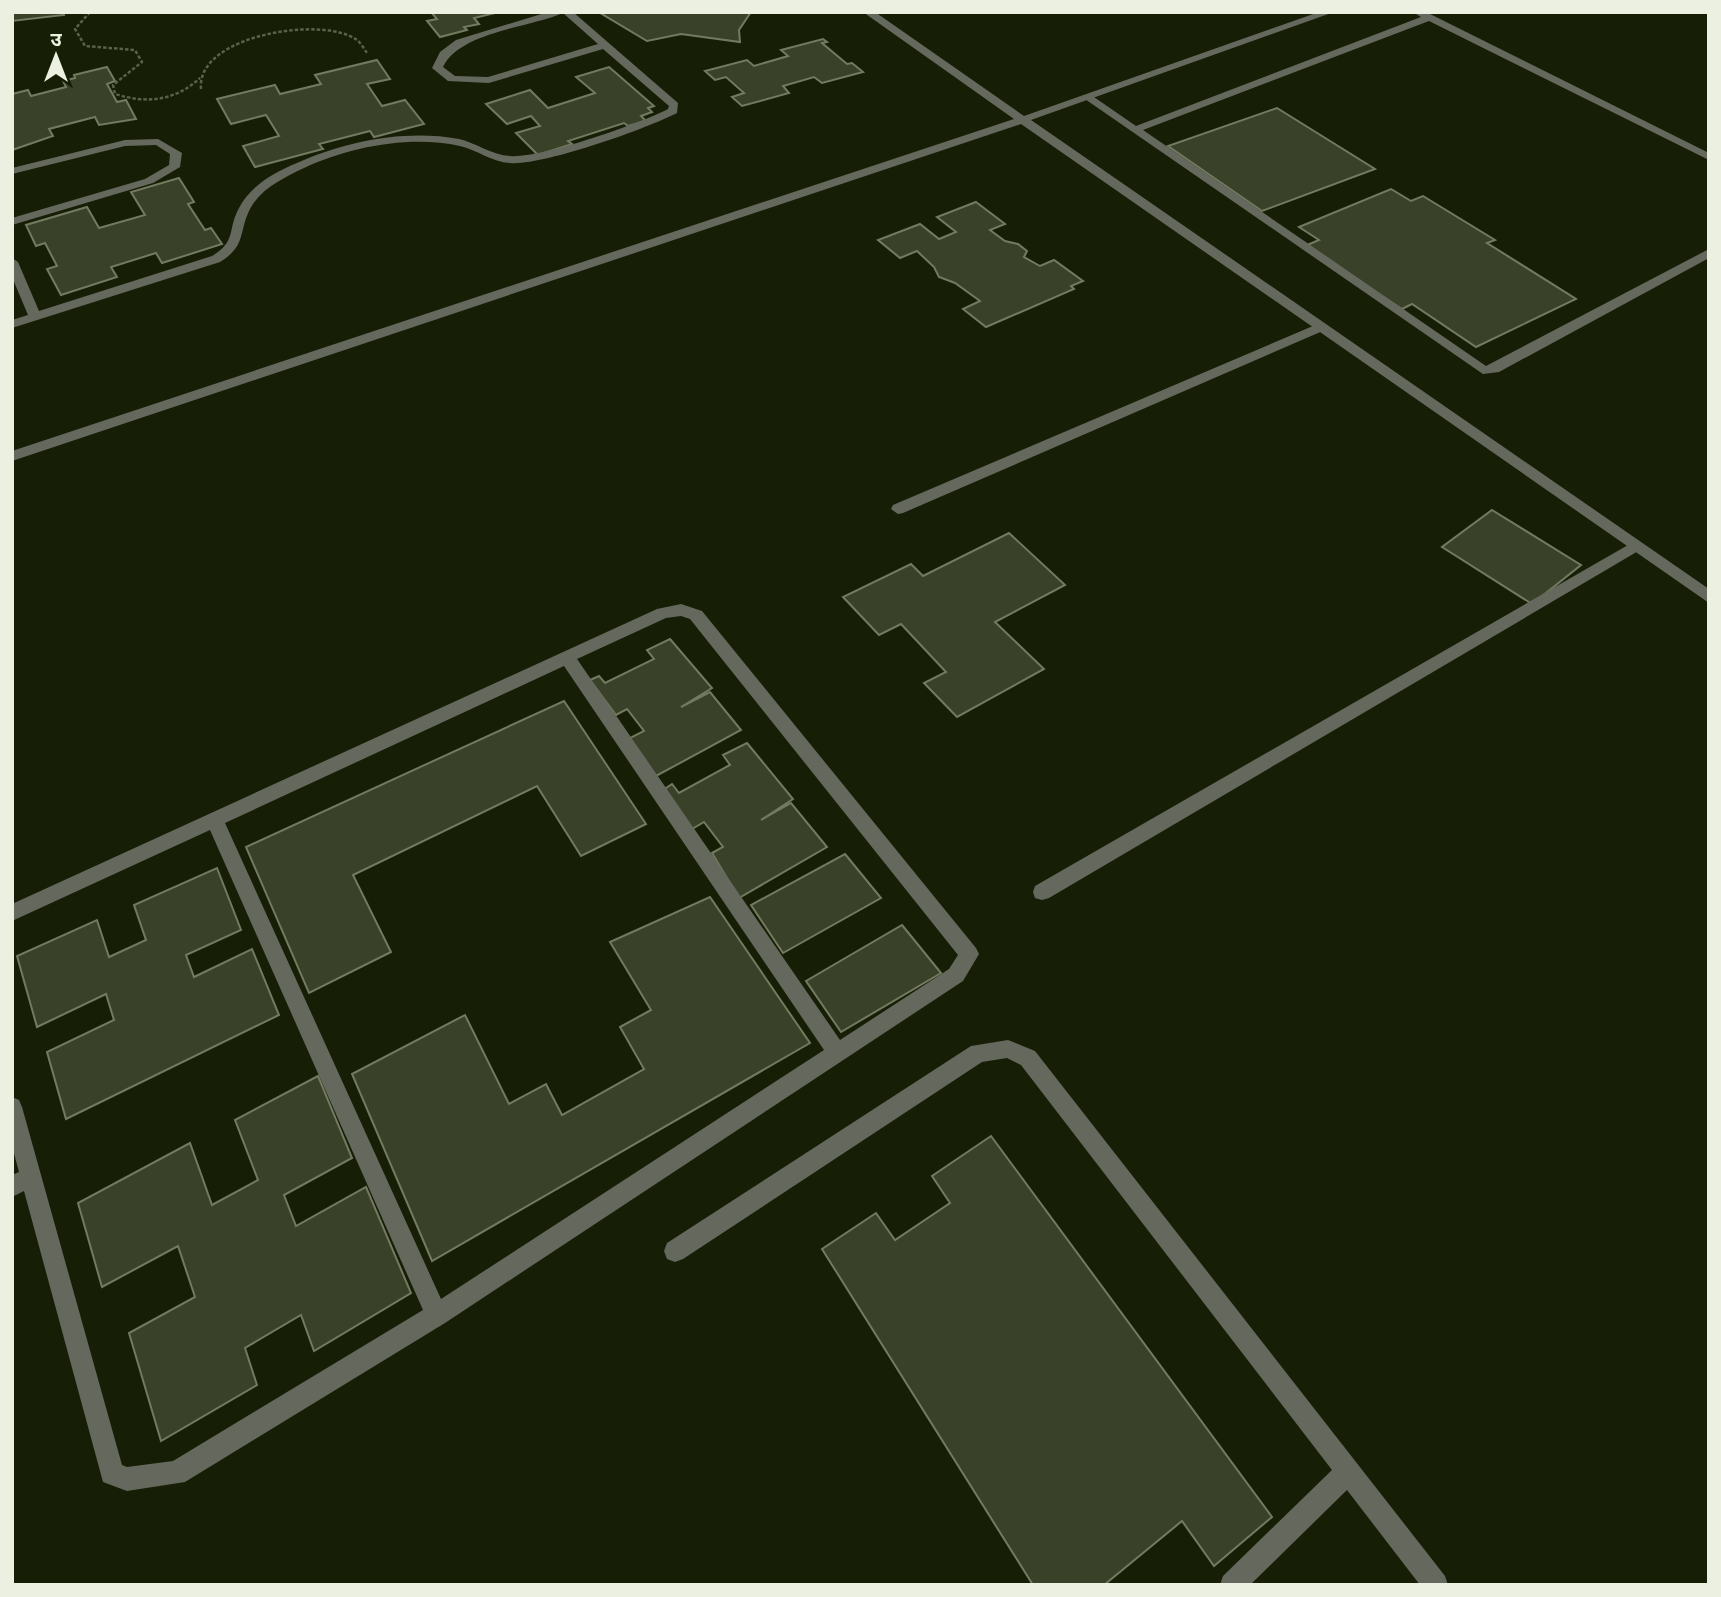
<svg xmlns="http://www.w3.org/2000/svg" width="1721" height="1597" viewBox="0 0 1721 1597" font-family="'DejaVu Sans','Noto Sans Devanagari',sans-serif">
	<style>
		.building { fill: #394128; stroke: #727b60; stroke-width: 2 }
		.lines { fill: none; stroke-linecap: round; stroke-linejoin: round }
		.path { stroke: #5a614b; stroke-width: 2.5; stroke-dasharray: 3.5 2; stroke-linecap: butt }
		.lane { fill: #65695d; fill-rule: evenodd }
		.street { fill: #65695d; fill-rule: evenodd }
	</style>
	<rect width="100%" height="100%" fill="#171e06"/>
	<g class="building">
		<path d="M12 12H63L64 15 12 21Z"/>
		<path d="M431 12H499L474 18 479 24 464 27 467 30 440 37 427 21 437 19Z"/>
		<path d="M609 12H751L739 30 740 42 681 34 647 41 602 14Z"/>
		<path d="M823 39 827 42 822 43 847 64 852 63 863 72 822 83 814 77 783 86 789 93 742 106 732 97 744 93 726 77 715 80 705 71 747 60 754 66 788 56 781 50Z"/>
		<path d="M377 60 390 79 367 84 382 106 405 100 424 124 374 137 370 131 319 144 323 149 255 167 243 146 279 136 266 115 231 124 217 99 275 85 280 94 321 84 315 75Z"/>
		<path d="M107 67 115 81 107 84 117 102 126 100 136 119 99 125 95 117 49 129 53 136 12 150V94L28 90 31 96 66 87 63 81 75 78 74 75Z"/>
		<path d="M609 67 654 106 648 108 652 112 641 116 646 121 628 126 624 123 568 141 572 144 538 155 516 133 540 126 531 116 507 124 486 104 530 90 548 108 595 93 576 77Z"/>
		<path d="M1277 108 1375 169 1262 211 1168 146Z"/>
		<path d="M179 178 194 202 188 204 205 230 211 228 222 244 162 263 156 253 111 267 117 277 61 295 47 269 57 266 45 243 36 246 26 225 87 207 99 228 145 215 131 192Z"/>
		<path d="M1391 189 1411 201 1423 196 1495 240 1487 243 1576 299 1476 347 1412 304 1402 309 1305 246 1319 240 1299 227Z"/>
		<path d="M976 202 1005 224 990 230 1005 241 1018 244 1027 251 1024 257 1040 266 1054 260 1083 281 1071 286 1074 289 986 327 963 309 980 301 955 283 939 277 934 267 917 251 900 258 878 240 920 224 939 239 956 232 937 217Z"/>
		<path d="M1492 510 1581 565 1532 604 1442 547Z"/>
		<path d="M1009 533 1065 585 995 622 1044 669 957 717 924 683 946 672 901 624 879 635 843 597 911 564 923 576Z"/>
		<path d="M670 639 712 688 681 707 710 692 741 730 656 776 628 739 644 731 627 709 616 715 590 680 599 676 605 683 654 659 647 650Z"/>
		<path d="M564 701 646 824 581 856 537 786 353 875 391 952 309 993 246 847Z"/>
		<path d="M747 743 793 799 761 820 791 803 827 847 739 898 712 853 723 847 704 822 692 829 663 790 672 784 679 793 730 765 723 755Z"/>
		<path d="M845 854 881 898 783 953 751 905Z"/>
		<path d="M217 868 241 930 186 955 194 977 252 949 279 1015 66 1119 47 1052 114 1020 106 994 37 1027 17 956 97 920 109 957 146 940 134 905Z"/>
		<path d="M710 897 810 1043 432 1261 352 1074 465 1015 509 1104 546 1084 562 1115 644 1069 620 1027 651 1010 610 942Z"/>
		<path d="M902 925 941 973 841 1032 806 981Z"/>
		<path d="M318 1076 352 1158 284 1195 296 1226 366 1187 411 1293 314 1351 301 1315 245 1348 257 1385 161 1441 129 1333 195 1297 178 1246 102 1287 78 1203 190 1143 212 1205 258 1180 235 1120Z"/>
		<path d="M991 1136 1272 1517 1214 1566 1182 1521 1104 1585H1033L822 1249 876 1213 895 1240 950 1203 932 1176Z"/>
	</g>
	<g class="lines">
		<g class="path">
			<path d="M90 12 75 29 85 46 135 50 142 62 113 85 115 94C147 104 175 101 200 78"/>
			<path d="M206 12H233"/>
			<path d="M201 89C196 35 323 15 357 40 361 43 364 49 367 53"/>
		</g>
		<g class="lane">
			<path d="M548 12H573L678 103 677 113C646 129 542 166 510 163 492 162 477 150 460 146 409 135 350 147 304 168 285 177 260 189 250 209 238 233 247 245 220 262L12 328V320L28 315 12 277V258L18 262 39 311 212 256C237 241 227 230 239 208 251 185 275 172 297 163 346 141 406 129 459 139 476 143 492 155 510 156 539 159 639 124 668 109L669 106 603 49 489 83 448 81 432 68 440 52 456 40ZM563 13 598 44 488 77 455 76 443 67C460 32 528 28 563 13Z"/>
			<path d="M1413 12H1426L1709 153V160L1429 21 1143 130 1486 366 1709 249V258L1499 372 1483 374 1082 97 1091 95 1136 126 1421 17Z"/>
			<path d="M125 140 158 139 182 153 180 167 153 183 12 225V218L145 179 169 165 170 154 156 145 125 146 12 174V168Z"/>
			<path d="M1320 323 1325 324V330L903 513 898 514 891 509 893 505Z"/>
			<path d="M1635 541 1643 546 1640 550 1049 898 1042 900 1035 898 1033 892 1035 886Z"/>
			<path d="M681 604 702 611 976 948 979 954 963 981 445 1323 185 1482 127 1491 103 1482 24 1191 12 1197V1175L19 1172 12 1146V1097L19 1100 22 1107 122 1465 127 1467 173 1461 423 1310 210 830 12 921V904L657 609ZM681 616 690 619 958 955 949 969 840 1040 577 659 666 618ZM564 666 824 1050 441 1299 225 823Z"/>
		</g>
		<g class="street">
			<path d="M863 12H875L1024 116 1319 12H1334L1031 120 1709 589V603L1021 124 12 461V451L1014 119Z"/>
			<path d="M1008 1040 1035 1051 1445 1576 1448 1585H1420L1347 1490 1250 1585H1220L1223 1576 1332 1470 1021 1065 1007 1058 982 1062 683 1259 675 1262 667 1259 664 1251 667 1243 971 1046Z"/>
		</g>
	</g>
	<rect width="1721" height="1597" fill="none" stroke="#ebf0e1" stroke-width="28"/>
	<g transform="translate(56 56)" stroke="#171e06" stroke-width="5" paint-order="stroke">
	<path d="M0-5L12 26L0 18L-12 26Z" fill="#ebf0e1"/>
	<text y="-10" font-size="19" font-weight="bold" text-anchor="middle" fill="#ebf0e1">उ</text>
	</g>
</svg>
